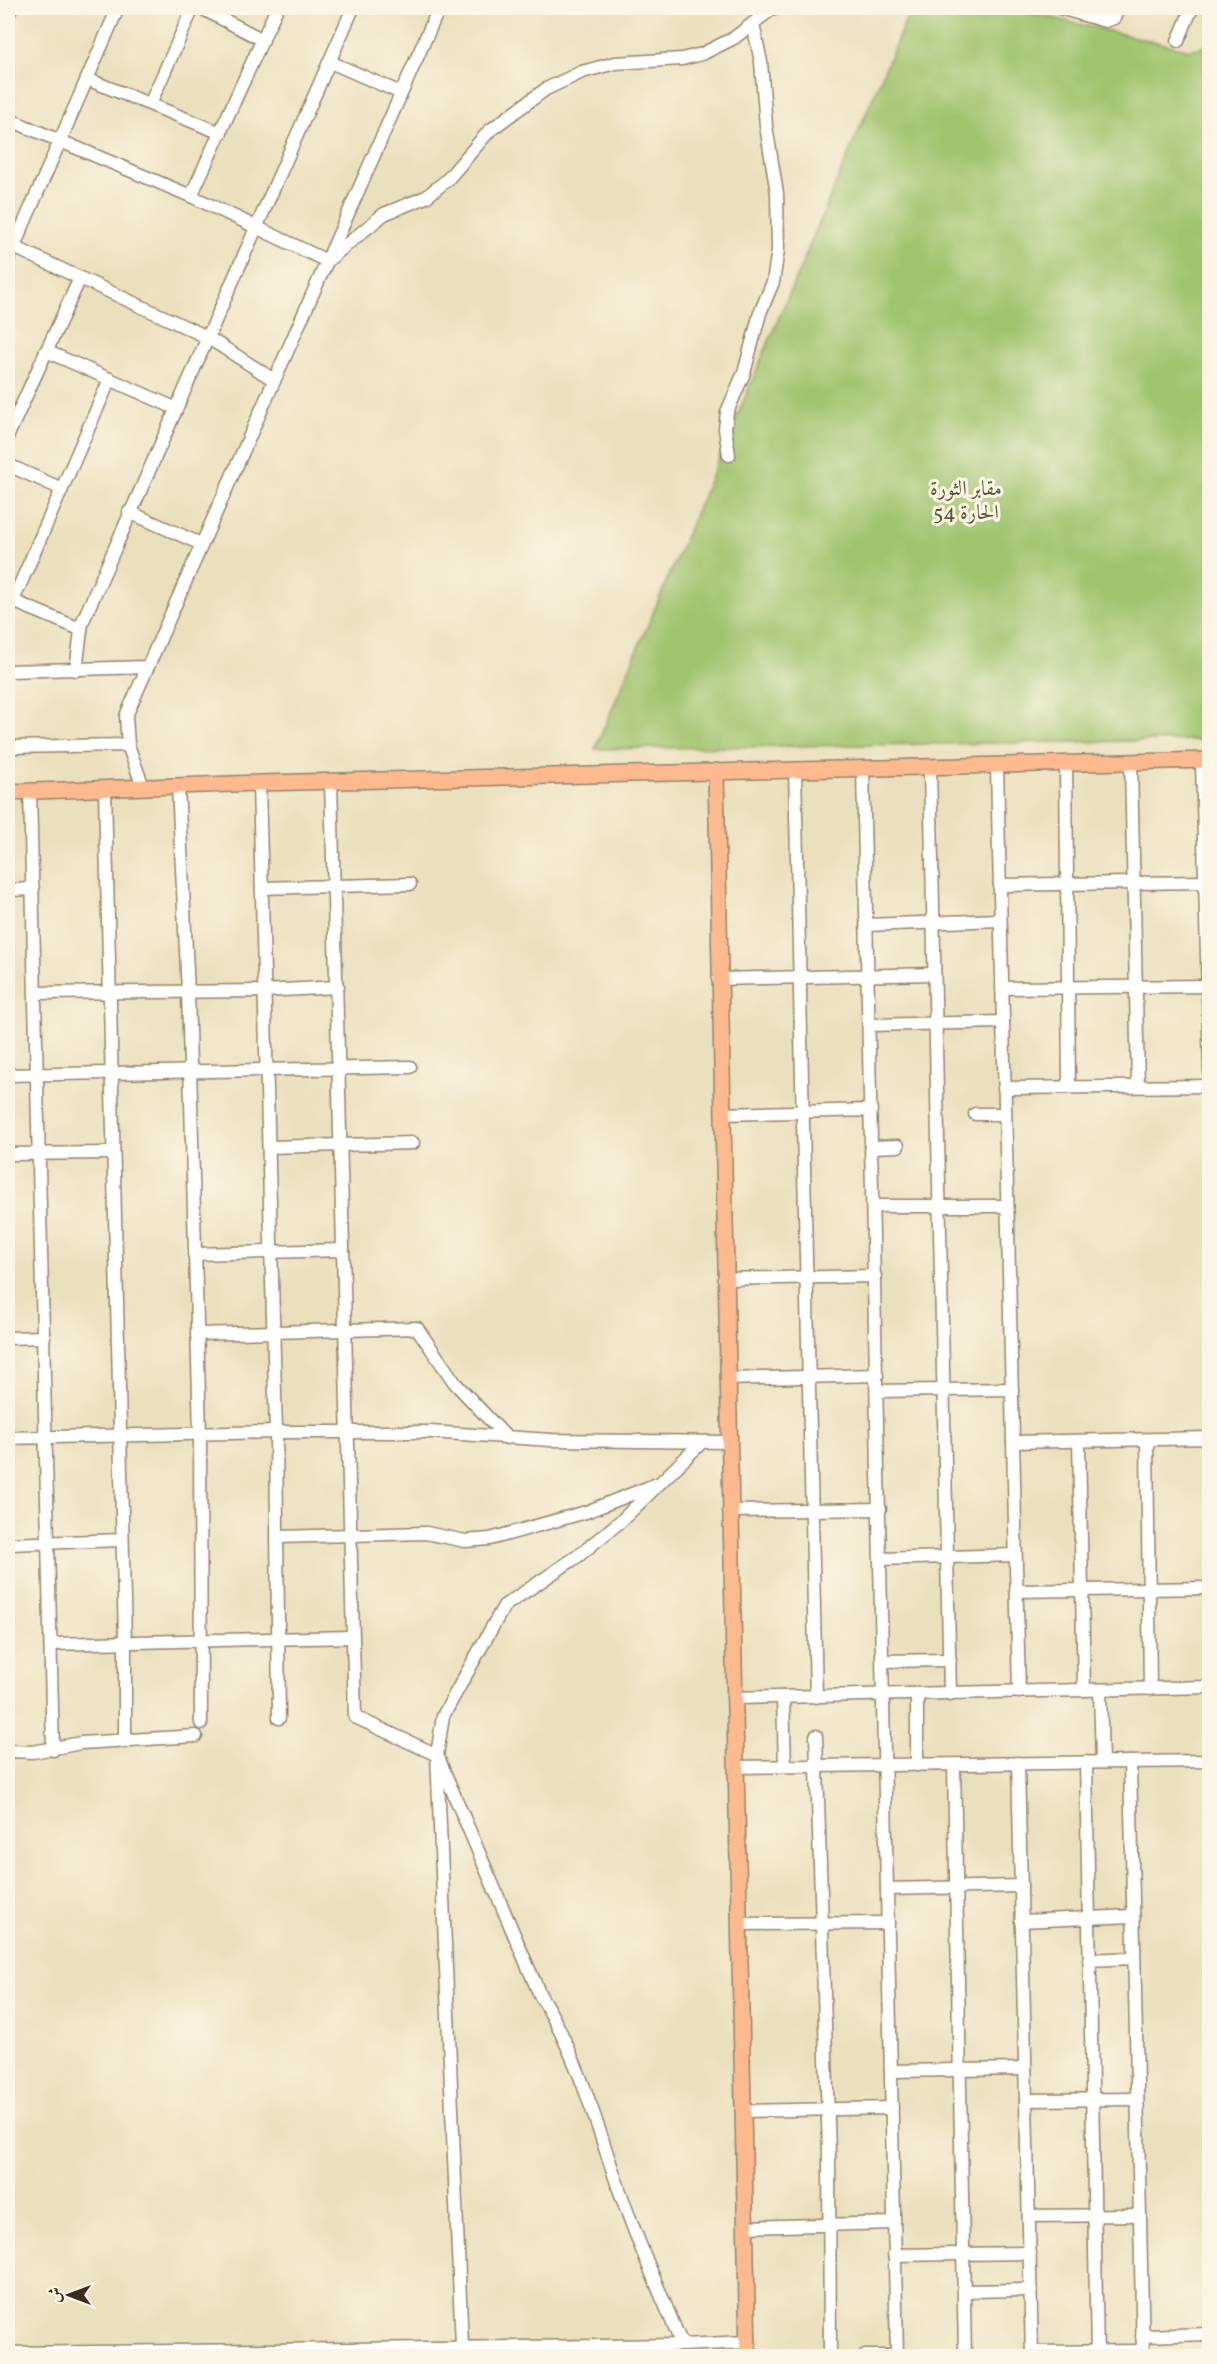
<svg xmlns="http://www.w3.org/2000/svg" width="1217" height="2364" viewBox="0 0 1217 2364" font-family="Vollkorn,Amiri,serif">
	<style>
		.green { fill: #a0c46e; stroke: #6e7746; stroke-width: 1.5 }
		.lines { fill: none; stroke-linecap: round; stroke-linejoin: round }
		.minor-casing { stroke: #93856e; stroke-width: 15 }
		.major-casing { stroke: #93856e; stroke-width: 18 }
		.minor { stroke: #fff; stroke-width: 12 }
		.major { stroke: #fcba8e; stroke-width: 15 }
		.labels { text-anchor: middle; stroke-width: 6; stroke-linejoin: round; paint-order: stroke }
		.park-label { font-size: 21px; fill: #595836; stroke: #fcf5e5 }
	</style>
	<rect width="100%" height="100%" fill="#fcf5e5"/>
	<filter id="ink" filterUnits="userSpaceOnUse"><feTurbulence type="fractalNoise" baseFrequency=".0167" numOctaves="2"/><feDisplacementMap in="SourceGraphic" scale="12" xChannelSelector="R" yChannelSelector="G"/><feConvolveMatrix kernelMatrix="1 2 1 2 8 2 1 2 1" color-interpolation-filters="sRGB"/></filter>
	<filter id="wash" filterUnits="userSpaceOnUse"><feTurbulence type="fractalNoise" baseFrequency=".008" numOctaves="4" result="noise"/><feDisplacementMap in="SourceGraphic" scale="24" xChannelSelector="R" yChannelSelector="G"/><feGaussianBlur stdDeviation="1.35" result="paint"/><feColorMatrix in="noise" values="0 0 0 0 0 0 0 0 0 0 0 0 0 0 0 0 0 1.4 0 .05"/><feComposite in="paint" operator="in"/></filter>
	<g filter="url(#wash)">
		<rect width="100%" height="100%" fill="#ebe0bd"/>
		<path class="green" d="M911 8H1011L1190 50 1209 45V740L595 749Z"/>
	</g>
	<g filter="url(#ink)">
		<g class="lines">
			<defs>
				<g id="minor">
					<path d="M201 8 263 40"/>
					<path d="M277 8 191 196 327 261 384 214 426 197 447 180 489 131 546 89 582 72 615 63 682 59 702 54 734 38 773 8"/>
					<path d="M1060 8 1105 21 1114 18 1118 8"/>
					<path d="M1178 41 1192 8"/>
					<path d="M330 62 401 93"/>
					<path d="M87 79 221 133"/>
					<path d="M150 104 193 8"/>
					<path d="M8 119 191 196"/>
					<path d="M14 247 80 278"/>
					<path d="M8 260 118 8"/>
					<path d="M46 351 175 408"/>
					<path d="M8 435 80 278 207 337 274 380"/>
					<path d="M729 455 725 429 727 412 744 373 760 313 773 282 778 250 777 193 766 126 761 62 753 24"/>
					<path d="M8 465 62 489"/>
					<path d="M129 512 201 544"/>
					<path d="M13 601 80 629"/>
					<path d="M8 612 110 379"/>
					<path d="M76 670 82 623 353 8"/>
					<path d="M8 671 147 667"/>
					<path d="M8 747 128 745"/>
					<path d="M1202 761 1210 1072"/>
					<path d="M1131 763 1138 1086"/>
					<path d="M1066 765 1069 1087"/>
					<path d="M930 767 950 1694"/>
					<path d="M997 767 1019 1692"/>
					<path d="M795 770 816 1697"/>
					<path d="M863 770 897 2356"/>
					<path d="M331 781 355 1717 437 1755 540 1995C583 2063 601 2144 630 2219 646 2262 665 2303 682 2345"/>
					<path d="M259 783 276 1432 279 1718"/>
					<path d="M178 786 188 992 200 1434 201 1723"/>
					<path d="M143 787 128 745 126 716 439 8"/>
					<path d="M105 790 125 1642V1742"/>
					<path d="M30 791 53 1750"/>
					<path d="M1000 885 1205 882"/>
					<path d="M262 888 410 884"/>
					<path d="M8 890 33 889"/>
					<path d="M867 925 1000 920"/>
					<path d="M718 979 934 974"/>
					<path d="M1002 988 1207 986"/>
					<path d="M35 993 265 991 338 987"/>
					<path d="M869 1025 1003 1022"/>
					<path d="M8 1075 410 1067"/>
					<path d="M1004 1088 1210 1086"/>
					<path d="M722 1114 871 1110"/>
					<path d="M975 1114H1005"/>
					<path d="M270 1147 413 1143"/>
					<path d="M872 1147 898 1146"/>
					<path d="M8 1154 112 1153"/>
					<path d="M873 1206H1007"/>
					<path d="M194 1254 343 1250"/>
					<path d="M724 1279 875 1276"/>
					<path d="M197 1334 417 1328 455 1383 507 1438"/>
					<path d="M8 1338 44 1337"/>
					<path d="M727 1379 877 1375"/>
					<path d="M877 1391 1012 1389"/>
					<path d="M8 1438 276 1432H430L551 1440 728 1442"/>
					<path d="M1147 1440 1150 1689"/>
					<path d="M1079 1441 1084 1690"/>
					<path d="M1013 1442 1210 1438"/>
					<path d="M729 1511 880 1509"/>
					<path d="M278 1537 426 1533 465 1541 490 1539 586 1512 657 1484"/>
					<path d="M8 1544 122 1540"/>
					<path d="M881 1559 1015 1555"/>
					<path d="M1016 1591 1210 1588"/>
					<path d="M51 1644 352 1637"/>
					<path d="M883 1661 950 1660"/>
					<path d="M1100 1690 1102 1762"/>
					<path d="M917 1694V1765"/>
					<path d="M783 1697 785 1766"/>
					<path d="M733 1698 1210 1687"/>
					<path d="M816 1736 829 2153 830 2356"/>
					<path d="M8 1751 33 1752 81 1743 196 1736"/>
					<path d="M1086 1762 1097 2356"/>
					<path d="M1130 1762 1143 2356"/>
					<path d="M1018 1763 1032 2356"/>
					<path d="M954 1765 965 2356"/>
					<path d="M735 1767 1210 1761"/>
					<path d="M887 1889 1021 1886"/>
					<path d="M1021 1921 1133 1916"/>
					<path d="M739 1924 888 1923"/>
					<path d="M1089 1960 1134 1958"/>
					<path d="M891 2071 1025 2069"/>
					<path d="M1026 2100 1137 2099"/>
					<path d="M743 2111 892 2108"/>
					<path d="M1029 2216 1140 2215"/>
					<path d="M745 2227 894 2223"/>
					<path d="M894 2255 1030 2253"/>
					<path d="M964 2291 1031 2290"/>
					<path d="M1142 2336 1210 2334"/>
					<path d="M462 2346 437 1755 443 1716 504 1606 578 1556 622 1520 701 1443"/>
					<path d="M1032 2352 1143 2351"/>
					<path d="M8 2353 682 2345 747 2342"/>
					<path d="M865 2356H897"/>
				</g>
				<g id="major">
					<path d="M8 12 9 8"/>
					<path d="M716 771 748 2356"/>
					<path d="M8 792 259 783 1210 760"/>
				</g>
			</defs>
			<use href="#minor" class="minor-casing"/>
			<use href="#major" class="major-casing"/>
			<use href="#minor" class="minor"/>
			<use href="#major" class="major"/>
		</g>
	</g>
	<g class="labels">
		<g class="park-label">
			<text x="966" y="495">مقابر الثورة<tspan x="966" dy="24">الحارة 54</tspan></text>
		</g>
	</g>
	<rect width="1217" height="2364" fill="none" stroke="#fcf5e5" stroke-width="30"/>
	<g transform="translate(69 2295) rotate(270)" stroke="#fcf5e5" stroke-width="4.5" paint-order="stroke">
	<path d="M0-4.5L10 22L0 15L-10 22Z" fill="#3b2a1e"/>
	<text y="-9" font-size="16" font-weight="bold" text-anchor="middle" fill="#3b2a1e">ش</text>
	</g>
</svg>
